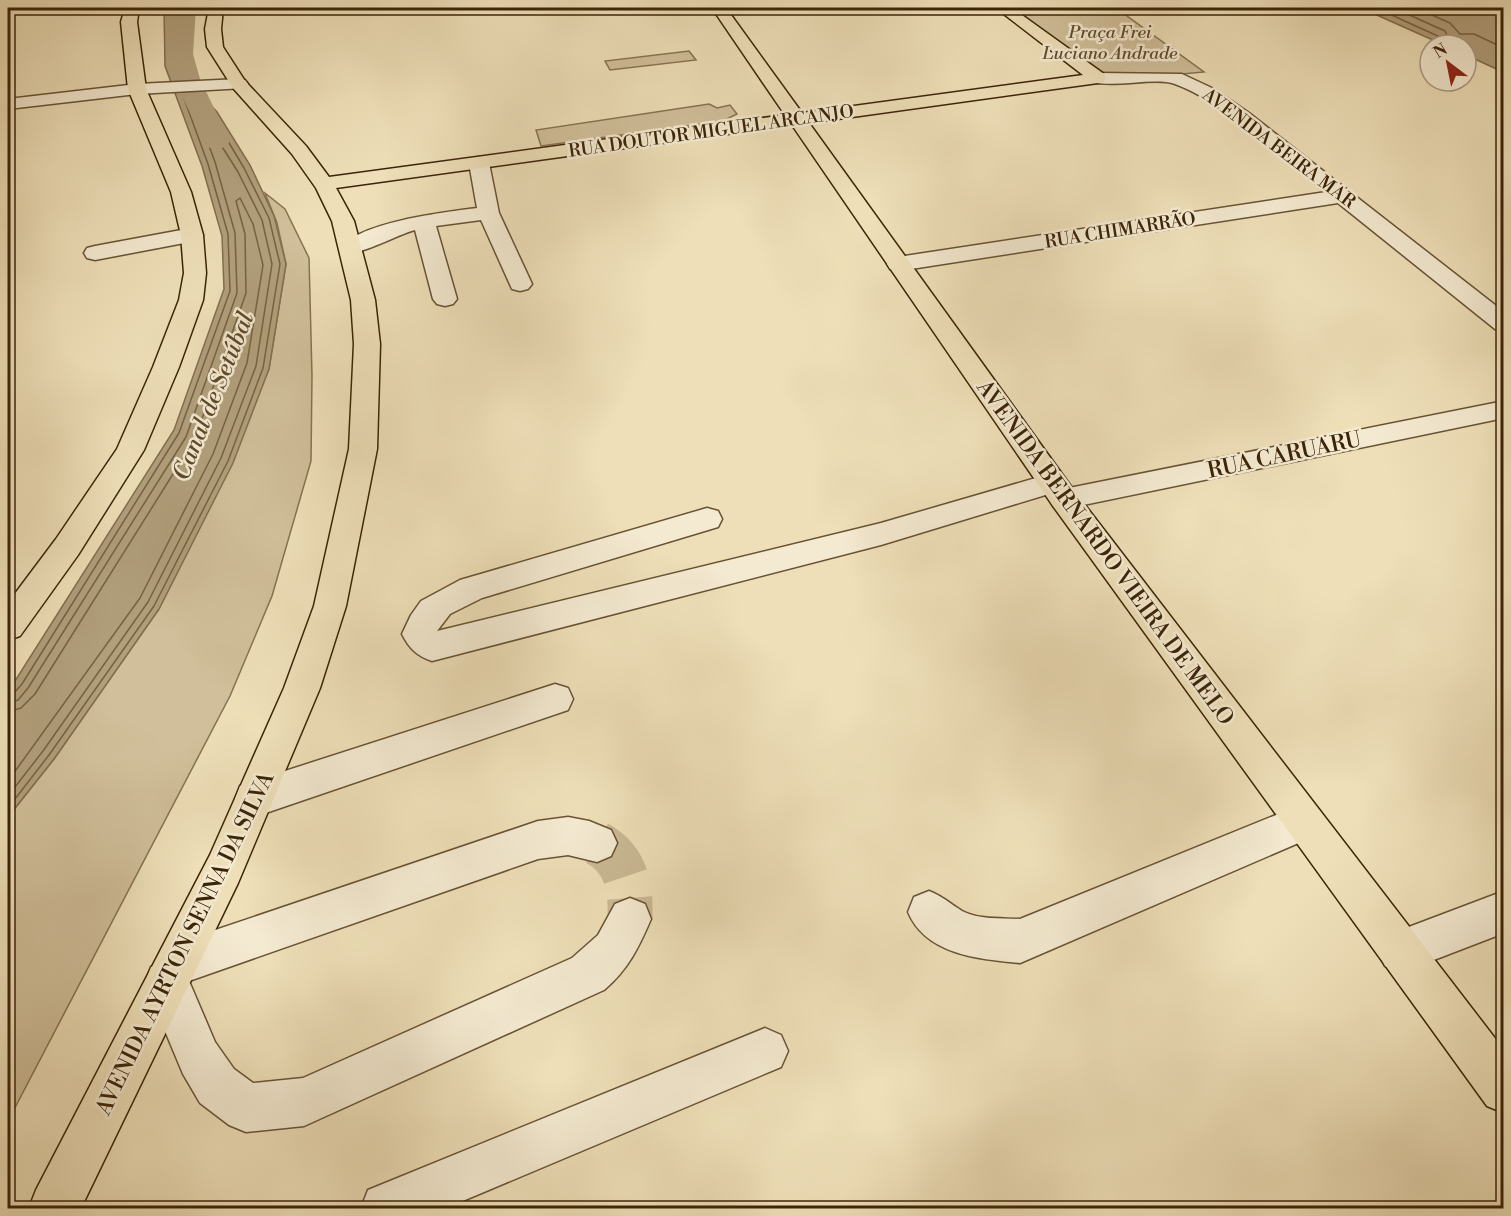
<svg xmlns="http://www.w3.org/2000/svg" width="1511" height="1216" viewBox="0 0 1511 1216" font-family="'Libre Bodoni',serif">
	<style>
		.green { fill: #d0bf9a; stroke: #867251; stroke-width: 1.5 }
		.water { fill: #b19f7c; stroke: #826e4e; stroke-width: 1.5 }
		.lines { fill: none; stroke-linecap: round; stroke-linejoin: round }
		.shore { stroke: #766242; stroke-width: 1.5 }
		.canal { fill: #b19f7c; fill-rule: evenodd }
		.minor-tunnel { stroke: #caba95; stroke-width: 45; stroke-dasharray: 45 22; stroke-linecap: butt }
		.minor-casing { stroke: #685334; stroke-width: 3 }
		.major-casing { stroke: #3b2408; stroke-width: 3 }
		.minor { fill: #f4ead1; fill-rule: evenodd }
		.major { fill: #eedfb8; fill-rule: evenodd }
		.labels { text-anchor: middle; stroke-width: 5; stroke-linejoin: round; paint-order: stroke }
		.far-park-label { font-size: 18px; font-style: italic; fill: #604b2c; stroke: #f4ead1 }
		.far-street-label { font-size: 18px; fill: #3b2408; stroke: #f4ead1 }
		.street-label { font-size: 22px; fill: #3b2408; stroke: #f4ead1 }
		.water-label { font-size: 24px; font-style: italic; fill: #5e492b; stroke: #f4ead1 }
	</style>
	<rect width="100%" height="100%" fill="#eedfb8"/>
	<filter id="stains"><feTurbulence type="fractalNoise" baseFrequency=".00333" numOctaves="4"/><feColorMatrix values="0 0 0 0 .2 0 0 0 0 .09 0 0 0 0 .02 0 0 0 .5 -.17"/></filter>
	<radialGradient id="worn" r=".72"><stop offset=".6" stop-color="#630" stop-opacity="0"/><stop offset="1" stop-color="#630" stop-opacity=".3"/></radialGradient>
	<g class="green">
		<path d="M1012 8H1116L1204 72 1127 79 1096 72Z"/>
		<path d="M689 51 696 60 610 70 605 61Z"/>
		<path d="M709 104 717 108 730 105 737 114 723 121 541 146 536 130Z"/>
		<path d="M265 193 285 209 309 258 312 376 311 461 272 596 230 696 8 1121V817L54 759 159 609 269 369 286 264 277 223Z"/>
	</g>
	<g class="water">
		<path d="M164 8H185L181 54 187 79 217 112 250 165 274 216 286 264 269 369 233 463 159 609 54 759 8 817V692L174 430 224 289 222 236 202 166 165 66Z"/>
		<path d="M1361 8H1503V72L1466 55V45H1444Z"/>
	</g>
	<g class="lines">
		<g class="shore">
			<path d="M1376 8 1440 37 1444 45"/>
			<path d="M1394 8 1445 31 1452 45"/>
			<path d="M1416 8 1450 23 1460 34H1474L1504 48"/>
			<path d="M8 695 13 694 22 684 179 433 230 291 228 234 208 164 182 93"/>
			<path d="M8 703 18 700 28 688 186 437 237 293 235 233 215 162 200 122 204 118 238 172 262 220 272 264 256 366 221 458 148 602 43 751 8 796"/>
			<path d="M8 712 21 708 35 694 195 439 246 293 245 234 236 201 240 198 253 224 263 265 247 363 213 454 140 598 8 781"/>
			<path d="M8 808 49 755 154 606 228 461 263 368 280 264 269 218 244 168 213 116 191 92"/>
		</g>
		<path class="canal" d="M174 8H196L193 54 200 79 230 141 226 147 216 149 206 147 174 79 169 54Z"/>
		<path class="minor-tunnel" d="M597 843C627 860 631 887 630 919"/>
		<defs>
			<g id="minor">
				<path d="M1098 73 1182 74 1214 89 1249 113 1504 312V331L1495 329 1338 203 898 271 890 269 887 264 890 259 898 257 1326 192C1285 160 1223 101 1175 84 1154 77 1116 88 1092 82L1090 78 1092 74Z"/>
				<path d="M239 79 245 80 248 84 245 88 137 94 8 109V99L137 84Z"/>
				<path d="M479 157 486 159 489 163 499 213 532 284 528 289 520 291 512 289 481 220 436 226 457 299 453 304 445 306 437 304 433 299 415 230C396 235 360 256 344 253L341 248C359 222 446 212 477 208L469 163 472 159Z"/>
				<path d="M192 228 200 230 203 235 200 240 95 260 87 258 84 253 87 248 95 246Z"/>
				<path d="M1504 401V418L1064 509 1053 506 1049 499 1052 493 881 545 432 661C417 656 409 648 402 634L411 615 421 601 460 580 707 508 718 511 722 519 718 527 482 598 450 614 437 631 881 523 1053 473 1063 476 1068 483 1064 489Z"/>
				<path d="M555 684 568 688 573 699 568 710 254 817 240 812 235 799 240 786 254 781Z"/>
				<path d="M1303 804 1317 809 1323 822 1317 835 1020 963C979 959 926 955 908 912L914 897 929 891C942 896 951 904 962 911 979 920 1002 918 1020 919Z"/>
				<path d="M568 817 589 821 611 830 617 843 611 856 597 862 568 855 538 859 189 981 215 1042 234 1069 253 1083 303 1078 572 958 598 935 615 904 630 898 645 904 651 919C639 947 628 970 604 990L304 1126 246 1132 229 1125 200 1103 183 1074 145 983 151 967 156 965 162 948 538 821Z"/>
				<path d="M1504 891V933L1400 973 1385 966 1378 951 1385 936Z"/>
				<path d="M765 1028 781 1035 788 1051 781 1067 446 1208H361L368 1190Z"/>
			</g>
			<g id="major">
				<path d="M125 8H139L137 22 146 89 191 192 203 235 206 273 203 300 179 367 144 450 78 555 20 636 8 640V603L56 539 117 449 153 367 179 300 184 273 181 235 171 192 128 89 121 22Z"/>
				<path d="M209 8H223L221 29 223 47 245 81 306 146 329 177 785 115 712 8H726L802 113 1083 75 996 8H1012L1104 74 1106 78 1104 82 1098 83 809 123 1075 492 1504 1050V1113L1487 1106 1053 506 792 125 336 188 354 221 375 300 380 344 377 449 346 606 320 688 238 883 81 1208H29L36 1190 210 855 284 688 314 606 349 449 354 344 351 300 332 221 316 188 292 154 233 88 207 47 205 29Z"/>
			</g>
		</defs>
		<use href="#minor" class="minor-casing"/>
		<use href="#major" class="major-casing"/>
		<use href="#minor" class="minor"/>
		<use href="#major" class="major"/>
	</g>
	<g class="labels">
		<g class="far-park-label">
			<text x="1110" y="38">Praça Frei<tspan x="1110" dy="21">Luciano Andrade</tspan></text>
		</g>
		<g class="far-street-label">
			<text transform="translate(711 131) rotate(-8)" y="6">RUA DOUTOR MIGUEL ARCANJO</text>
			<text transform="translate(1279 148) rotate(37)" y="6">AVENIDA BEIRA MAR</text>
			<text transform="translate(1120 230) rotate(-9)" y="6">RUA CHIMARRÃO</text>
		</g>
		<g class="street-label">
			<text transform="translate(1284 454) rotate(-12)" y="8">RUA CARUARU</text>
			<text transform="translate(1106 552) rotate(54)" y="8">AVENIDA BERNARDO VIEIRA DE MELO</text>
			<text transform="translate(184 943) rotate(-64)" y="8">AVENIDA AYRTON SENNA DA SILVA</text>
		</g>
		<g class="water-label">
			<text transform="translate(213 396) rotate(-68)" y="8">Canal de Setúbal</text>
		</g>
	</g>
	<rect width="1511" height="1216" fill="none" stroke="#eedfb8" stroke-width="30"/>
	<rect x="9" y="9" width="1493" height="1198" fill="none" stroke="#3b2408" stroke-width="3"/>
	<rect x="15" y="15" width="1481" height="1186" fill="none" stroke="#3b2408" stroke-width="1.5"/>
	<g transform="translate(1448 63) rotate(328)"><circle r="28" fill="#f4ead1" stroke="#aa9b81" stroke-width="1.5"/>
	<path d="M0-4.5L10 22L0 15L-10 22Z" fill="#8f2418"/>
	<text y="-9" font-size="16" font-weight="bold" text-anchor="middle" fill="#3b2408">N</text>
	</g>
	<rect width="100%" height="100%" filter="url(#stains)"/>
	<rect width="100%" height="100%" fill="url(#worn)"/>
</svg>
